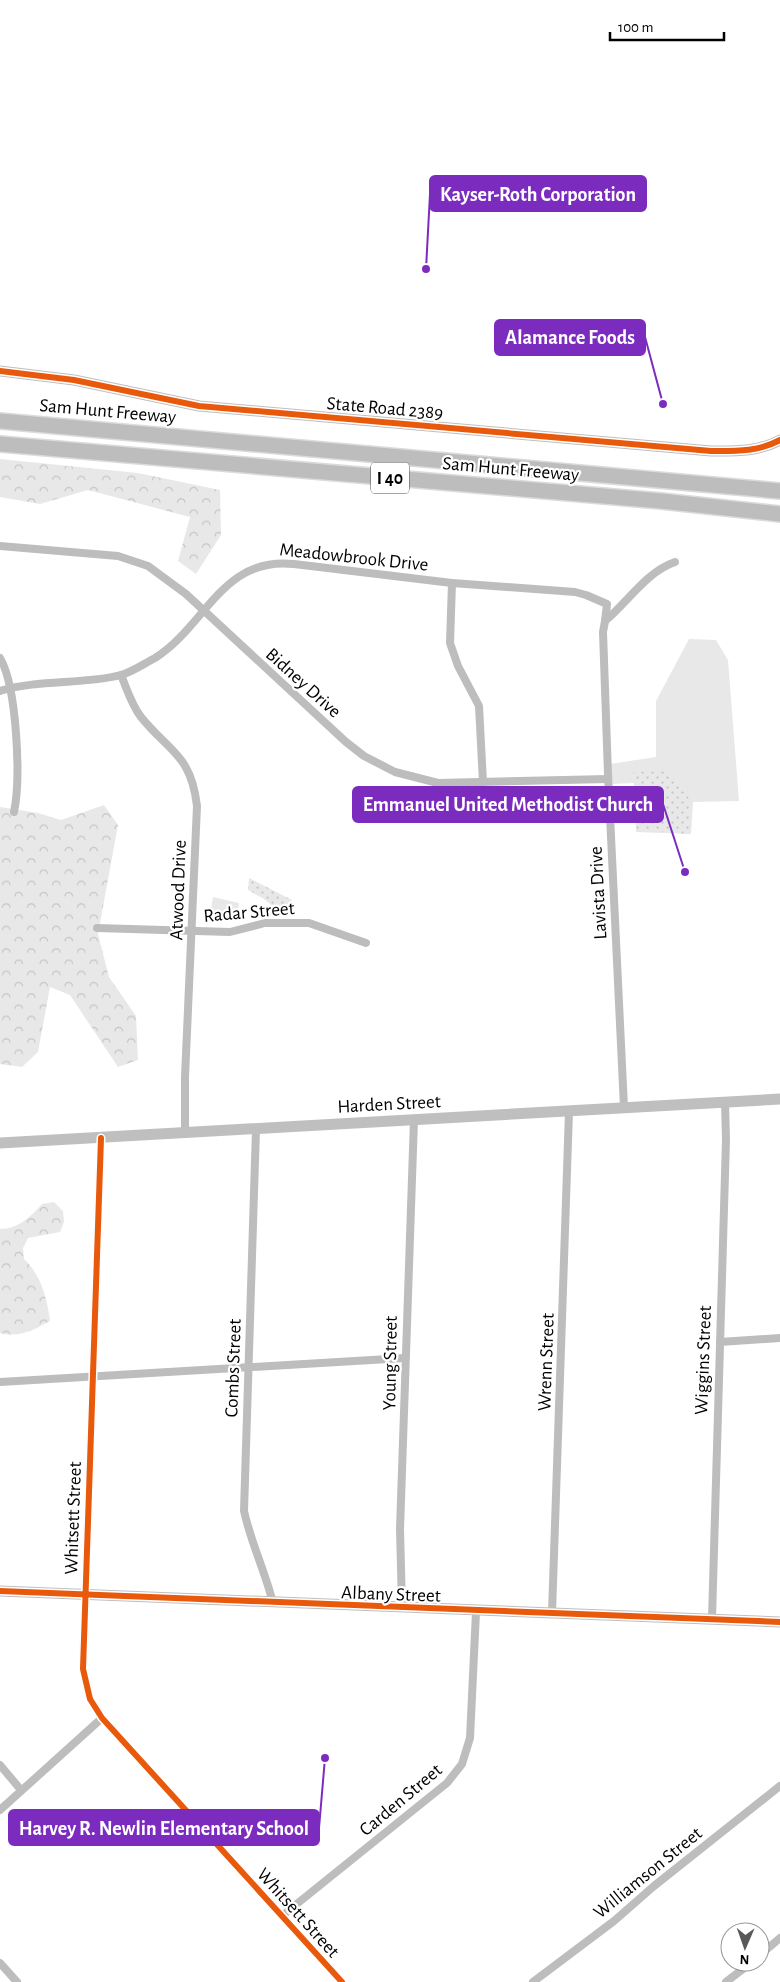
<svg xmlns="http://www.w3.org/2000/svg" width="780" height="1982" viewBox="0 0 780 1982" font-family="'Alegreya Sans',sans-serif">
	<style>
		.grass { fill: #e8e8e8 }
		.forest { fill: url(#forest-crowns) }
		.park { fill: url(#park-dots) }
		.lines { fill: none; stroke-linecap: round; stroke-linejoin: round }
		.highway-casing { stroke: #dbdbdb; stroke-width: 18 }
		.street { stroke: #bdbdbd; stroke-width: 8 }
		.secondary { stroke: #bfbfbf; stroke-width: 11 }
		.highway { stroke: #bdbdbd; stroke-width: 15 }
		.cycleway-casing { stroke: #fff; stroke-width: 9 }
		.cycleway { stroke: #e8590c; stroke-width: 6 }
		.labels { text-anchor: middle; stroke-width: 4.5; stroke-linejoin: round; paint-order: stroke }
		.shield { fill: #fff; stroke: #4c4c4c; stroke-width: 1 }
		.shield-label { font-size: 18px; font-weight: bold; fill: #000 }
		.street-label { font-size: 19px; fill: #000; stroke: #fff }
		.leader { fill: none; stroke: #7b2cbf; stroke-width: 2 }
		.callout-dot { fill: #7b2cbf; stroke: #fff; stroke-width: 2 }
		.callout { fill: #7b2cbf; stroke: #7b2cbf; stroke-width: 2 }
		.callout-label { font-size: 20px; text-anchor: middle; font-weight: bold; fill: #fff }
	</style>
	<defs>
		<pattern id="forest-crowns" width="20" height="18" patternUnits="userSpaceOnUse" patternTransform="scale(1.25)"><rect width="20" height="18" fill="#e8e8e8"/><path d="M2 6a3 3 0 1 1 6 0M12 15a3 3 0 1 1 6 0" fill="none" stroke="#c5c5c5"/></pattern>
		<pattern id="park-dots" width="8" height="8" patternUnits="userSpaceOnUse" patternTransform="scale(1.25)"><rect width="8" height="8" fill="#e8e8e8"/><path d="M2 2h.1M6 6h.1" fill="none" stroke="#c5c5c5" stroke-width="1.8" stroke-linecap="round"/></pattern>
	</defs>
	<rect width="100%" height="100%" fill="#fff"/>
	<g class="grass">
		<path d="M689 639 716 640 728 660 739 801 693 802 691 834 636 832 634 783 610 784V764L656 757V701Z"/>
		<path d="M213 897 239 903 237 921 210 914Z"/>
	</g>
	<g class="forest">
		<path d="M0 459 138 473 220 490 221 535 196 574 178 561 190 517 88 490 40 504 0 497Z"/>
		<path d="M104 805 118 825 98 934 109 977 136 1016 138 1060 118 1067 70 995 50 987 38 1052 22 1067 0 1064V807L38 813 61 820Z"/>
		<path d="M54 1202 63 1211 64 1222 60 1232 28 1238 23 1248 24 1259C41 1275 47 1298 50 1321 34 1330 19 1338 0 1333V1229C19 1229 31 1216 42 1204Z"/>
	</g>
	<g class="park">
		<path d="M666 771C695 792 690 801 689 834L637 830 633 772Z"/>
		<path d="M249 878 292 900 285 916 264 899 248 890Z"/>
	</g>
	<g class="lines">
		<defs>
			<g id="highway">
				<path d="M0 421 780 491"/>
				<path d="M0 444 661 501 780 514"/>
			</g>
		</defs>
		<use href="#highway" class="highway-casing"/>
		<g class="street">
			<path d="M0 546 118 556 148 566 186 594 346 742 364 756 395 772 438 783 608 779"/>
			<path d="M452 583 450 643 458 666 479 706 483 782"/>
			<path d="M0 658C17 687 21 779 14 812"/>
			<path d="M121 675C127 689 131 704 141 717 169 752 191 754 197 806L185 1077V1132"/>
			<path d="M0 691C39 679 82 685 121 675 132 672 145 663 155 658 206 626 222 556 294 564L452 583 575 592 586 595 607 604 605 621"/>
			<path d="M97 928 230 932 265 923H309L366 943"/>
			<path d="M624 1107 608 774 603 632 605 621C628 602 646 572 675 562"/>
			<path d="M256 1129 244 1511C251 1543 265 1571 273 1603"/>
			<path d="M101 1138 83 1669 90 1699 102 1718 342 1982"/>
			<path d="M720 1342 780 1338"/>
			<path d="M0 1382 405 1358"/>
			<path d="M402 1607 400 1529 414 1120"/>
			<path d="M552 1613 569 1112"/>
			<path d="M712 1618 726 1140 725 1103"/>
			<path d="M0 1765 21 1790"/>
			<path d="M0 1810 102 1718"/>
			<path d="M283 1915 447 1783 462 1764 470 1738 476 1612"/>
			<path d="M760 1955 780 1938"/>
			<path d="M0 1963 17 1982"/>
			<path d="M533 1982 614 1921 654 1886 780 1786"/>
			<path d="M726 1982 752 1962"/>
		</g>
		<g class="secondary">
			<path d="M0 371 74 380 199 406 711 451C735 451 758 452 780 440"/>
			<path d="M0 1143 780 1099"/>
			<path d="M0 1591 780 1622"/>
		</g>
		<use href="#highway" class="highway"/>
		<defs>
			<g id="cycleway">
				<path d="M0 371 74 380 199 406 711 451C735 451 758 452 780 440"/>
				<path d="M101 1138 83 1669 90 1699 102 1718 342 1982"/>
				<path d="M0 1591 780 1622"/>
			</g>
		</defs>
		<use href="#cycleway" class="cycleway-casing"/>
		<use href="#cycleway" class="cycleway"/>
	</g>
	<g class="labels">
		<rect class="shield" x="371" y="462.5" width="38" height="31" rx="4"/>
		<g class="shield-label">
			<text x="390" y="484">I 40</text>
		</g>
		<g class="street-label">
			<text transform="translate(385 407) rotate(5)" y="7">State Road 2389</text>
			<text transform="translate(108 410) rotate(5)" y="7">Sam Hunt Freeway</text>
			<text transform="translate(511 468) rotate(5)" y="7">Sam Hunt Freeway</text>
			<text transform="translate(354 556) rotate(6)" y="7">Meadowbrook Drive</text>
			<text transform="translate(304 682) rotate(42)" y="7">Bidney Drive</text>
			<text transform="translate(177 890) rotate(-88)" y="7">Atwood Drive</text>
			<text transform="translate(597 893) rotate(-93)" y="7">Lavista Drive</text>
			<text transform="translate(249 911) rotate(-5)" y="7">Radar Street</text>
			<text transform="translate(389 1103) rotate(-3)" y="7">Harden Street</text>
			<text transform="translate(702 1360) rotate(-88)" y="7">Wiggins Street</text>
			<text transform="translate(545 1362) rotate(-88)" y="7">Wrenn Street</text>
			<text transform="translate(389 1363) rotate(-89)" y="7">Young Street</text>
			<text transform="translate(232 1368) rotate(-88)" y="7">Combs Street</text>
			<text transform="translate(72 1518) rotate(-88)" y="7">Whitsett Street</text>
			<text transform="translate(391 1593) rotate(2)" y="7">Albany Street</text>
			<text transform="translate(400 1799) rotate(-40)" y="7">Carden Street</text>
			<text transform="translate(647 1872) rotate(-39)" y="7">Williamson Street</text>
			<text transform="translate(299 1912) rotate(48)" y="7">Whitsett Street</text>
		</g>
	</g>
	<path class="leader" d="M426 269L430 194M663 404L645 337M685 872L663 804M325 1758L319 1828"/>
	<g class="callout-dot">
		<circle cx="426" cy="269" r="5"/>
		<circle cx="663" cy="404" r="5"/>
		<circle cx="685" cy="872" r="5"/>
		<circle cx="325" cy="1758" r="5"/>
	</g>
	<g class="callout">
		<rect x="430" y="176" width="216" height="35" rx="5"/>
		<rect x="495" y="320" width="150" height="35" rx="5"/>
		<rect x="353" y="787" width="310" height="35" rx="5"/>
		<rect x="9" y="1810" width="310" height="35" rx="5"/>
	</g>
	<g class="callout-label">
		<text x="538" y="201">Kayser-Roth Corporation</text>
		<text x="570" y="344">Alamance Foods</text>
		<text x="508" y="811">Emmanuel United Methodist Church</text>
		<text x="164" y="1835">Harvey R. Newlin Elementary School</text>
	</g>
	<g transform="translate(745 1947) rotate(182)"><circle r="24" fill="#ffffff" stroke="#999999"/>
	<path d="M0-4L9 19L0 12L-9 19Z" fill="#595959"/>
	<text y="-8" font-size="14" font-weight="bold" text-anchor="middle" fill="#000000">N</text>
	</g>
	<path d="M610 32v8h114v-8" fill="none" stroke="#000000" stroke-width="2.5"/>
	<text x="618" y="32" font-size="15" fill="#000000" stroke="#ffffff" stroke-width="4" paint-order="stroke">100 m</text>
</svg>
